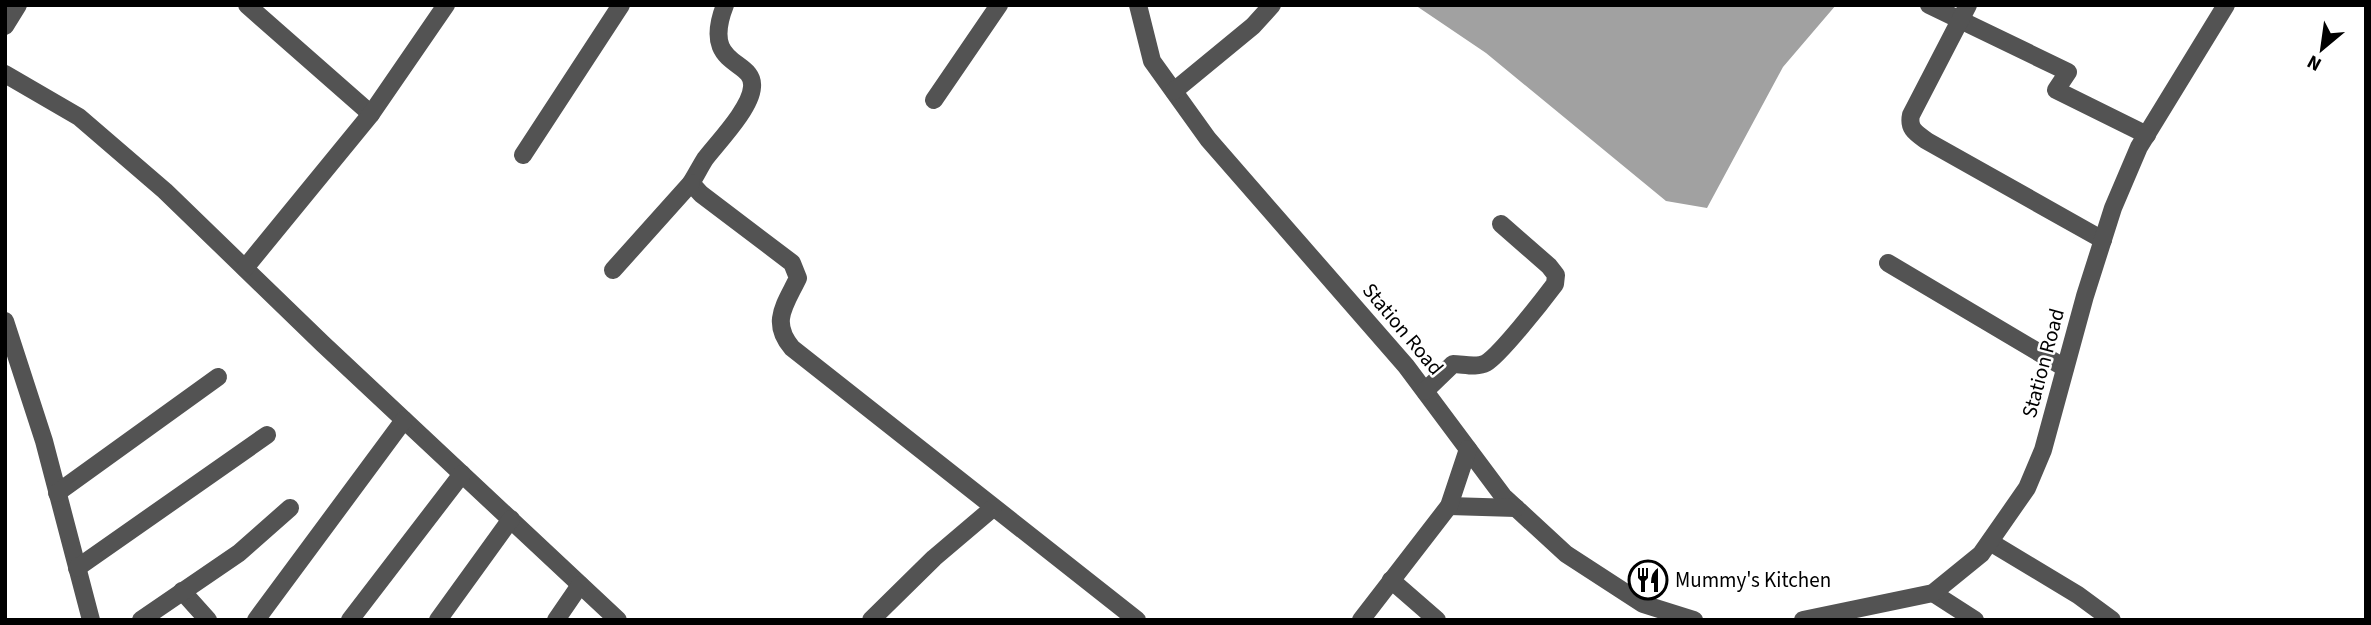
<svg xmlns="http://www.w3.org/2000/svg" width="2371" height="625" viewBox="0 0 2371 625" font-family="'Source Sans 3',sans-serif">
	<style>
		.water { fill: #a1a1a1 }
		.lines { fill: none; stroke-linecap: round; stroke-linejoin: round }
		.minor { stroke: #535353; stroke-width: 18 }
		.labels { text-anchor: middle; stroke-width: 5; stroke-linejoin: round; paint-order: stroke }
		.street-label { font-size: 21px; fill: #000; stroke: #fff }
		.poi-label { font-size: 21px; fill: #000; stroke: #fff; text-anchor: start }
	</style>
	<rect width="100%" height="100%" fill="#fff"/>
	<path class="water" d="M1415 5H1836L1783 67 1707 208 1666 201 1486 53Z"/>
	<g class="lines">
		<g class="minor">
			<path d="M247 5 371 114"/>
			<path d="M725 5C700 69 755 58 752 87 751 108 718 142 705 159 700 167 696 175 691 183L701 194 792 263 798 278C785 305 770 322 792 348L1137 620"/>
			<path d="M1138 5 1152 61 1208 139 1406 366 1503 496 1566 554 1643 604 1694 620"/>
			<path d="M1929 5 2068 72 2056 90 2147 135"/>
			<path d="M1968 5 1911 115C1908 129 1916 133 1927 141L2103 240"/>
			<path d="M5 26 18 5"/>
			<path d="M5 74 79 117 165 191 323 344 618 620"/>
			<path d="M1174 91 1253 26 1272 5"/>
			<path d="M934 100 999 5"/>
			<path d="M523 155 621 5"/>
			<path d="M1888 263 2065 368"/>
			<path d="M245 268 371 114 446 5"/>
			<path d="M613 270 691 183"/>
			<path d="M5 321 44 441 91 620"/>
			<path d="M1425 391 1453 364C1463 364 1477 368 1486 363 1500 355 1543 300 1555 284L1556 275 1549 266 1501 224"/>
			<path d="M57 493 218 377"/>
			<path d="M1449 506 1516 508"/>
			<path d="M1990 542 2078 595 2112 620"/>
			<path d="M77 568 267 435"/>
			<path d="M1391 580 1437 620"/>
			<path d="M182 591 208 620"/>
			<path d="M1933 593 1975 620"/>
			<path d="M141 620 239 553 290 508"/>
			<path d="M256 620 404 420"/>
			<path d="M350 620 462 474"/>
			<path d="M438 620 511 519"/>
			<path d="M556 620 580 585"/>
			<path d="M871 620 934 558 993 508"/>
			<path d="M1361 620 1449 506 1468 449"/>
			<path d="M1803 620 1933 593 1981 554 2027 488 2043 450 2085 296 2113 208 2139 147 2226 5"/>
		</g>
	</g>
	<defs>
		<symbol id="restaurant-ring" viewBox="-11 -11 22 22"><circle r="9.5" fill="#fff" stroke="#000" stroke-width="1.5"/><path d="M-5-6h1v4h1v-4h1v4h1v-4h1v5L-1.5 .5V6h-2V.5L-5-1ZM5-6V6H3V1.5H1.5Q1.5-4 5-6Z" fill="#000"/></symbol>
	</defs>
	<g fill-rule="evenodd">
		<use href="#restaurant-ring" x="1626" y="558" width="44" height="44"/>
	</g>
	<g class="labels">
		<g class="street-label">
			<text transform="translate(1403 329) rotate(50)" y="7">Station Road</text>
			<text transform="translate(2043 363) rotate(-75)" y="7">Station Road</text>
		</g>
		<g class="poi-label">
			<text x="1675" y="587">Mummy's Kitchen</text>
		</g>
	</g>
	<rect width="2371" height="625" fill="none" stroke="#000000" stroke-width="14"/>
	<g transform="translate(2322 49) rotate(209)" stroke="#ffffff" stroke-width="5" paint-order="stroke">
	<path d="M0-5L12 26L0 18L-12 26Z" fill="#000000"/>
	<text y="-10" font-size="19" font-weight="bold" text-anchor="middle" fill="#000000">N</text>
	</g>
</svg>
